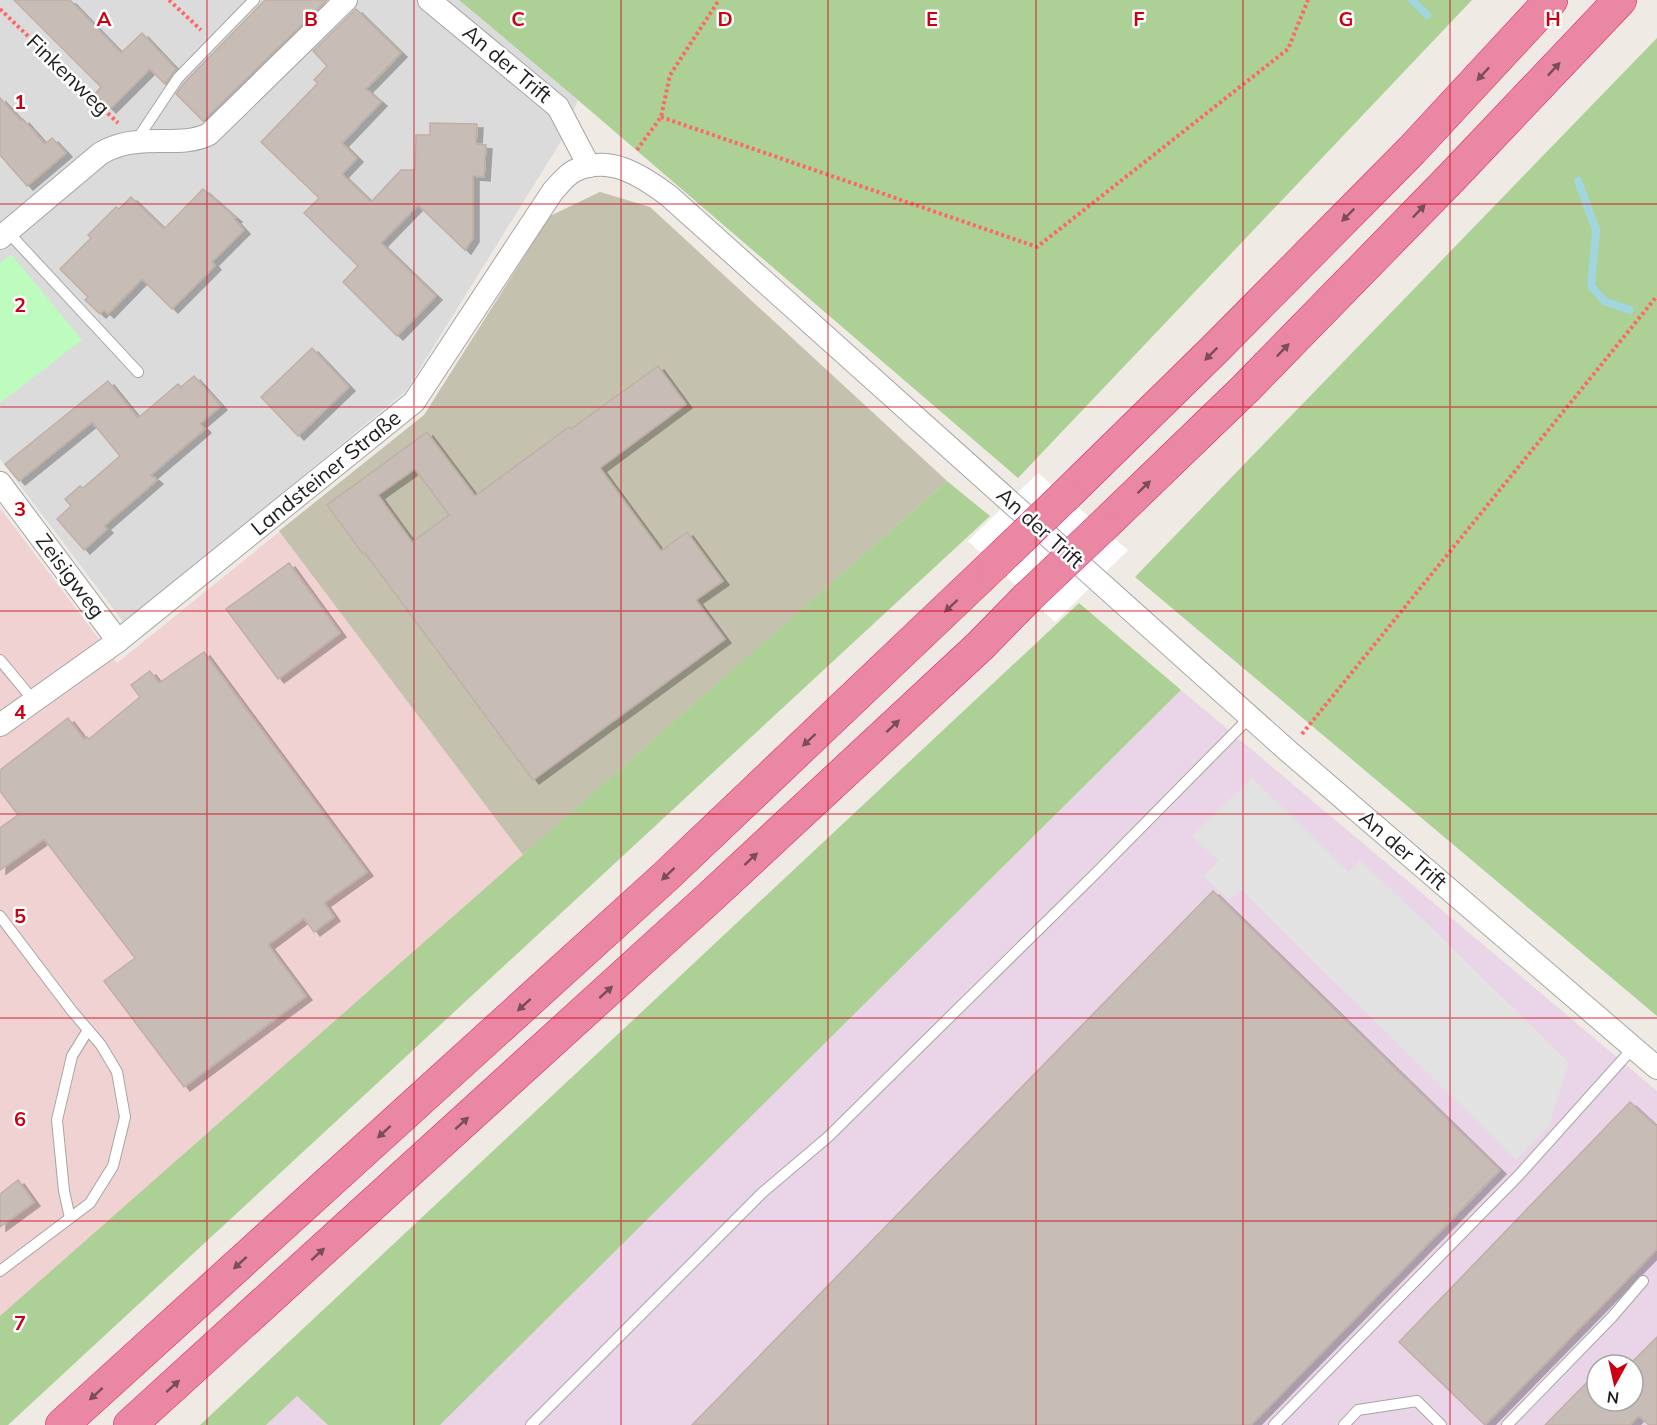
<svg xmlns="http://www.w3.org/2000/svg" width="1657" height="1425" viewBox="0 0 1657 1425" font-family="Mulish,sans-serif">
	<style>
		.residential { fill: #dcdbdb }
		.commercial { fill: #f1d2d3 }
		.industrial { fill: #e9d5e7; fill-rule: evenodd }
		.construction { fill: #c4c2ae }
		.forest { fill: #acd096 }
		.park { fill: #befbbe }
		.parking { fill: #e2e2e2 }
		.pier { fill: #fff }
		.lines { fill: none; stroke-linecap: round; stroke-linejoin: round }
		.stream { stroke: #a2d6df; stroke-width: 8 }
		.building { fill: #c7bcb6; stroke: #c1afa5; stroke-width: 1.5; fill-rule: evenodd; filter: url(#shadow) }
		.service-casing { stroke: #a5a5a5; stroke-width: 12 }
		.minor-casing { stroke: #a5a5a5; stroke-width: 24 }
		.motorway-casing { stroke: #e11d71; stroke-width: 34 }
		.path { stroke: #ff6764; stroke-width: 4; stroke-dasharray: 3 3; stroke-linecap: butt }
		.service { stroke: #fff; stroke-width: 10 }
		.minor { stroke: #fff; stroke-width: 22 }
		.motorway { stroke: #ea87a2; stroke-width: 33 }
		.motorway-bridge-casing { stroke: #e11d71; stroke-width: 34; stroke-linecap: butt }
		.motorway-bridge { stroke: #ea87a2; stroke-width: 33 }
		.oneway { fill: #7a4d59 }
		.grid { fill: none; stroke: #cb0012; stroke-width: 1.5; stroke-opacity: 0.55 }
		.labels { text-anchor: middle; stroke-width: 5; stroke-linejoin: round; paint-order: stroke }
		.street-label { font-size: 21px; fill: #1e1e1e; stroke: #fff }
		.grid-label { font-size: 20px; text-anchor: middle; font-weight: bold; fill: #cb0012; stroke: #fff; stroke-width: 5; stroke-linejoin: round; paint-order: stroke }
	</style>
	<defs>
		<filter id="shadow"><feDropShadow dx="6" dy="4" stdDeviation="0" flood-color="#0004"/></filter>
	</defs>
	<rect width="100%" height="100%" fill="#efeae3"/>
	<path class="residential" d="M0 0H459L578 100 560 143 406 391 124 623 0 459Z"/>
	<path class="commercial" d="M600 192 650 207 947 481 0 1317V508L117 663 424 415 550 216Z"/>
	<g class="industrial">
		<path d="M1181 690 1657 1091V1425H440ZM1597 1365H1633V1401H1597Z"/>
		<path d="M297 1395 328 1425H266Z"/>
	</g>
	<path class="construction" d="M600 192 650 207 947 481 523 855 279 531 424 415 550 216Z"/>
	<g class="forest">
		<path d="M459 0H1472L1018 478 578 100Z"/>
		<path d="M1657 38V1016L1135 577Z"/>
		<path d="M947 481 990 516 8 1425H0V1316Z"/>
		<path d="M1079 603 1181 690 440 1425H328L297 1396 266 1425H200Z"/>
	</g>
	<path class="park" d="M11 254 82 340 0 403V263Z"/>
	<path class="parking" d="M1252 778 1349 872 1360 860 1443 939 1569 1063 1549 1126 1516 1160 1241 890 1229 900 1203 876 1219 861 1192 836Z"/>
	<path class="pier" d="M1038 473 1128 550 1055 622 968 541Z"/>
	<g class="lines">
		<g class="stream">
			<path d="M1412 0 1427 15"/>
			<path d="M1578 181 1596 230 1591 286 1604 301 1630 310"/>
		</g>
	</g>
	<g class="building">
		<path d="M14 0H70L121 53 142 33 176 69 165 84 150 69 110 109 95 94 101 87Z"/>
		<path d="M265 0H327L203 121 176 94 184 83Z"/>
		<path d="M356 9 401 53 366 89 381 102 342 143 357 158 342 174 371 202 401 170H415L416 135H430V123L477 124 476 144 486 145 484 177 473 176V238L465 250 418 205 381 243 436 296 397 336 343 282 358 266 304 213 319 198 261 142 318 83 314 80 327 66 313 51Z"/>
		<path d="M0 98 21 121 23 119 45 144 52 138 66 153 27 186 0 155Z"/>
		<path d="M203 189 236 218 234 219 244 230 212 262 215 266 172 309 142 279 108 314 104 310 100 314 85 300 88 297 60 269 91 238 88 235 116 207 119 209 131 197 164 229Z"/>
		<path d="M312 348 349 387 298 436 261 397Z"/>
		<path d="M658 366 686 404 600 468 661 551 687 532 723 581 696 600 725 639 533 780 365 553 363 554 327 505 427 432 475 496 569 427 571 429ZM415 469 449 515 412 542 378 495Z"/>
		<path d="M194 376 221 406 200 424 205 429 151 475 157 480 104 526 107 529 84 550 57 519 71 506 65 499 80 486 83 488 120 456 92 422 19 481 5 464 108 381 138 418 178 384 181 387Z"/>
		<path d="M289 563 340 633 278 679 226 609Z"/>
		<path d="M204 652 367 872 324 903 334 917 314 932 304 918 268 945 306 996 184 1087 104 981 135 958 44 839 0 870V828L18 815 0 791V770L68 718 84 739 87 737 89 739 140 697 131 685 150 671 159 683Z"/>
		<path d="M1213 891 1500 1170 1251 1425H692Z"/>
		<path d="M1630 1102 1657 1127V1249L1485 1425 1399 1342Z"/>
		<path d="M18 1180 34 1202 0 1227V1194Z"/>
		<path d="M1657 1337V1425H1649L1639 1416 1630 1425H1545L1597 1372V1401H1633V1365H1629Z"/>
	</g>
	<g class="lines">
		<defs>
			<g id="service">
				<path d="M136 141 178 78 254 0"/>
				<path d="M7 231 138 372"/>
				<path d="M0 660 34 701"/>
				<path d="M0 916 72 1011 101 1045 117 1072 125 1117 113 1166 90 1203 0 1271"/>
				<path d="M70 1218 64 1191 57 1120 72 1056 88 1030"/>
				<path d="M531 1425 762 1193 828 1137 1098 871 1250 717"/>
				<path d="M1274 1425 1520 1174 1633 1048"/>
				<path d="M1344 1425 1358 1410 1417 1401 1441 1425"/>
				<path d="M1507 1425 1612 1317 1643 1281"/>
			</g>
			<g id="minor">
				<path d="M429 0 558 107 589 166"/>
				<path d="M0 238 101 153C112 147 124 143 137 142 161 139 188 145 209 134L346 0"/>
				<path d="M0 483 118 641"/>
				<path d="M0 725 118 641 414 402 553 191C559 185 566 175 574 171 609 154 641 175 669 196L1288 751 1657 1068"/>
			</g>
			<g id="motorway">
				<path d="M1065 496 1214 350 1412 150 1551 0"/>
				<path d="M1102 527 1245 389 1452 177 1620 0"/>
				<path d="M62 1425 665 877 993 565"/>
				<path d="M130 1425 708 899 980 646 1028 597"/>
			</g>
		</defs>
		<use href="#service" class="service-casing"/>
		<use href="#minor" class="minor-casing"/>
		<use href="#motorway" class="motorway-casing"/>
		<g class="path">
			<path d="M169 0 201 30"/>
			<path d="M0 9 118 123"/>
			<path d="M661 117 1037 247 1288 49 1308 0"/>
			<path d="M637 150 661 117 670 75 719 0"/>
			<path d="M1302 734 1657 296"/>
		</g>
		<use href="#service" class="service"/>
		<use href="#minor" class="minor"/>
		<use href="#motorway" class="motorway"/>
		<defs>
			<g id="motorway-bridge">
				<path d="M993 565 1065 496"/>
				<path d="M1028 597 1102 527"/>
			</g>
		</defs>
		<use href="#motorway-bridge" class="motorway-bridge-casing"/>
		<use href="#motorway-bridge" class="motorway-bridge"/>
	</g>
	<defs><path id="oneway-solid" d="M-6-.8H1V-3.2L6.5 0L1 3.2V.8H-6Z" transform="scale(1.5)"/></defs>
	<g class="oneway">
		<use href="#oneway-solid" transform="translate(1554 69) rotate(-47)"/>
		<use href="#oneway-solid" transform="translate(1483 74) rotate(133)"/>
		<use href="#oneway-solid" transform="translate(1419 211) rotate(-46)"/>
		<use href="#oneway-solid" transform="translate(1348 215) rotate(135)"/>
		<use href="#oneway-solid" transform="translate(1283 350) rotate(-46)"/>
		<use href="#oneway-solid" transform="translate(1211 354) rotate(135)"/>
		<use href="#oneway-solid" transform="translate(1144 487) rotate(-44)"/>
		<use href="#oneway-solid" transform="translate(951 606) rotate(137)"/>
		<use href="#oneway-solid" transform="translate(893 726) rotate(-43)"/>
		<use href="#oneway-solid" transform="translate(809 740) rotate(137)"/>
		<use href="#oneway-solid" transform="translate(751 859) rotate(-43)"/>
		<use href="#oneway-solid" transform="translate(668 874) rotate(137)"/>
		<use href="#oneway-solid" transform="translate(606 992) rotate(-42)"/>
		<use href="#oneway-solid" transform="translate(524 1005) rotate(138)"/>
		<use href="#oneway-solid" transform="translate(462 1123) rotate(-42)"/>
		<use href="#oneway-solid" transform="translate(384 1132) rotate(138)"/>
		<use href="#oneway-solid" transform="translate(318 1254) rotate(-42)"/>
		<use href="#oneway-solid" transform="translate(240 1263) rotate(138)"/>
		<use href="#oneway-solid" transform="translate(173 1386) rotate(-42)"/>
		<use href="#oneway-solid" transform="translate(96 1394) rotate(138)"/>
	</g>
	<path class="grid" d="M207 0V1425M414 0V1425M621 0V1425M828 0V1425M1036 0V1425M1243 0V1425M1450 0V1425M0 204H1657M0 407H1657M0 611H1657M0 814H1657M0 1018H1657M0 1221H1657"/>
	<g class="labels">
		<g class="street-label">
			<text transform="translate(507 64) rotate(40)" y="7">An der Trift</text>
			<text transform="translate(68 75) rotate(44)" y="7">Finkenweg</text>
			<text transform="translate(326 473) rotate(-39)" y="7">Landsteiner Straße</text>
			<text transform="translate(1040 528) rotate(42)" y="7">An der Trift</text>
			<text transform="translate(70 576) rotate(53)" y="7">Zeisigweg</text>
			<text transform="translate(1403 850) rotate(41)" y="7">An der Trift</text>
		</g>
	</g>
	<g class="grid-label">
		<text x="104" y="26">A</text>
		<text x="311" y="26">B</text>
		<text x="518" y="26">C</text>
		<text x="725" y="26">D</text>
		<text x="932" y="26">E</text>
		<text x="1139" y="26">F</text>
		<text x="1346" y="26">G</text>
		<text x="1553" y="26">H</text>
		<text x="20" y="109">1</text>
		<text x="20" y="312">2</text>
		<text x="20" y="516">3</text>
		<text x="20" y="719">4</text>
		<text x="20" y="923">5</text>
		<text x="20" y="1126">6</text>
		<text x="20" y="1330">7</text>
	</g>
	<g transform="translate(1615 1383) rotate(188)"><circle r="28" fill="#ffffff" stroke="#a5a5a5" stroke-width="1.5"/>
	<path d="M0-4.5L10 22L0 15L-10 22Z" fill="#cb0012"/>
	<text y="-9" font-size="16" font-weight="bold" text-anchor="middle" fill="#1e1e1e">N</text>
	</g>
</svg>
